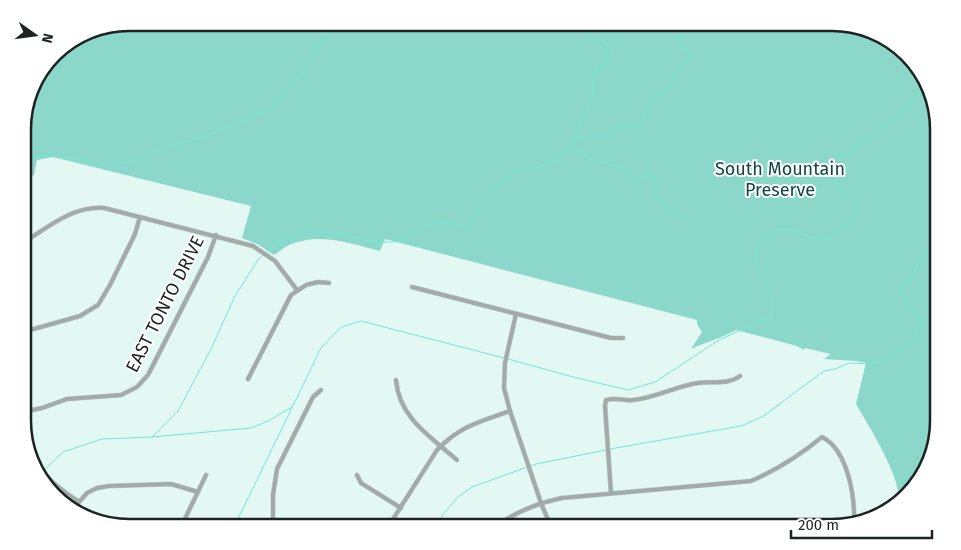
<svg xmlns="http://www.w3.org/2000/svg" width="961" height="550" viewBox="0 0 961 550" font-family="'Fira Sans',sans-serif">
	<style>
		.green { fill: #8bd8cb }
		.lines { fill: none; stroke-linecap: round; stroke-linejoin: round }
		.stream { stroke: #71e8d6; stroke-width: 1 }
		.minor-casing { stroke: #bfd1cd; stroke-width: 5 }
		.minor { stroke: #a3aba9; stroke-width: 4 }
		.labels { text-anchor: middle; stroke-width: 4; stroke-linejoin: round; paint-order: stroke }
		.park-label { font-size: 18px; fill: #104740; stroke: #fff }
		.street-label { font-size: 18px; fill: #1c2322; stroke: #fff }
		.rim { fill: none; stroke: #1c2322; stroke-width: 2.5 }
	</style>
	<rect width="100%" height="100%" fill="#e3f7f3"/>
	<path class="green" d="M129 23H833L885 37 921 70 938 122V428L924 474 898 500C902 478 868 425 856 404L866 363 856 361 824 359 831 354 805 348 804 350 797 346 736 330C722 338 706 342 691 349L702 332 697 324V320L385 239 380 251C352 244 323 233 294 243 287 245 280 251 274 255L259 245 242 238 251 206 53 157 37 160 34 175 23 181V115L34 82 58 49 88 30Z"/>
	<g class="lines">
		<g class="stream">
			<path d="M608 61 612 58 610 49 603 39 607 29 613 23"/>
			<path d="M576 138 608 136 617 128C628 128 638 127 645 119 645 90 672 99 673 76L690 57 689 52 679 46 676 40 683 35 685 23"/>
			<path d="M568 149H576L591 159 620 167 629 178 635 181 650 174 657 188 655 196 678 216H684"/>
			<path d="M23 158 55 155 115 165 129 162 151 153 219 131 246 120 271 108 288 87 303 73 314 52 330 32 342 23"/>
			<path d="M266 252 275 244 307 231 341 234 374 242H394L413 234 429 224 448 222 466 227 499 185 518 170 540 167 557 160 573 142 593 96 592 79 597 68 608 61 607 52C597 41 584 35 577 23"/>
			<path d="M508 359 577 378 628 390 655 382 719 340 772 316V297L755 262 759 244 775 230H791L810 237 827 240C839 233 846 223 857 216L854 201 827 173 828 164C837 156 848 153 858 146 882 129 905 107 927 87"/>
			<path d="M152 437 178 411 212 347 235 296 258 260 263 255"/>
			<path d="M610 449 741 426 762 417 824 371 835 369 849 363 871 364 888 359 913 338 915 332 922 319 908 303 901 289 912 277 919 261 938 244"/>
			<path d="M44 470 63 452 102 439 152 437 251 428 268 421 292 407"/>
			<path d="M234 527 321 348 341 327 361 321 504 358"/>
			<path d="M435 527 444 513 459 496 472 487 536 464 606 450"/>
		</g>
		<defs>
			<g id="minor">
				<path d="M23 243C48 227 72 206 104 208L253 246 275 261 297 290"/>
				<path d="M412 287 611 338H623"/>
				<path d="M516 314 505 363 504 388 510 411 541 503 551 527"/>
				<path d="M23 332 80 316 98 305 110 285 135 234 140 217"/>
				<path d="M248 379 291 295 306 285 318 282 329 283"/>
				<path d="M396 380C399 418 431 437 457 460"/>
				<path d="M24 411C26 424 28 438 31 450 38 473 59 489 78 501"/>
				<path d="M23 412 42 408 67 399 121 395 137 387 148 375 208 257 216 235"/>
				<path d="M357 475 361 483 401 508"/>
				<path d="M611 493 605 406 606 400C615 397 624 401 633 400 656 398 676 386 698 383 712 381 728 385 740 376"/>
				<path d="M72 510 87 493 97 488 109 486 171 484 198 492"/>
				<path d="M181 527 206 475"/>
				<path d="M273 527V495L277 469 313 397 321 390"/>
				<path d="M388 527 437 450C460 426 479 422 510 411"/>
				<path d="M495 527C515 512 538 503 562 498L751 481C779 469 799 456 822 437 848 450 855 497 854 523"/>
			</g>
		</defs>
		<use href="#minor" class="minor-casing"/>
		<use href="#minor" class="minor"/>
	</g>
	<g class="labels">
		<g class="park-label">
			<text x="780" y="175">South Mountain<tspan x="780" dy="21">Preserve</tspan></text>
		</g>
		<g class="street-label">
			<text transform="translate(165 304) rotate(-63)" y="6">EAST TONTO DRIVE</text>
		</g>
	</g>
	<path d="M0 0H961V550H0ZM129 31H832A98 98 0 0 1 930 129V421A98 98 0 0 1 832 519H129A98 98 0 0 1 31 421V129A98 98 0 0 1 129 31Z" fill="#fff" fill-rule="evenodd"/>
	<path class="rim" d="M129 31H832A98 98 0 0 1 930 129V421A98 98 0 0 1 832 519H129A98 98 0 0 1 31 421V129A98 98 0 0 1 129 31Z"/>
	<g transform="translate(35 35) rotate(104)" stroke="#ffffff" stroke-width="4" paint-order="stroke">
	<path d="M0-4L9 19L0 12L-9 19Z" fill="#1c2322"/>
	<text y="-8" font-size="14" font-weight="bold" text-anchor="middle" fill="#1c2322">N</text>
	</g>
	<path d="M791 530v8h141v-8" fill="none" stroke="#1c2322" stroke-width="2.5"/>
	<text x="798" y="530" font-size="15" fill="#1c2322" stroke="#ffffff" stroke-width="4" paint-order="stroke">200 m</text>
</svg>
